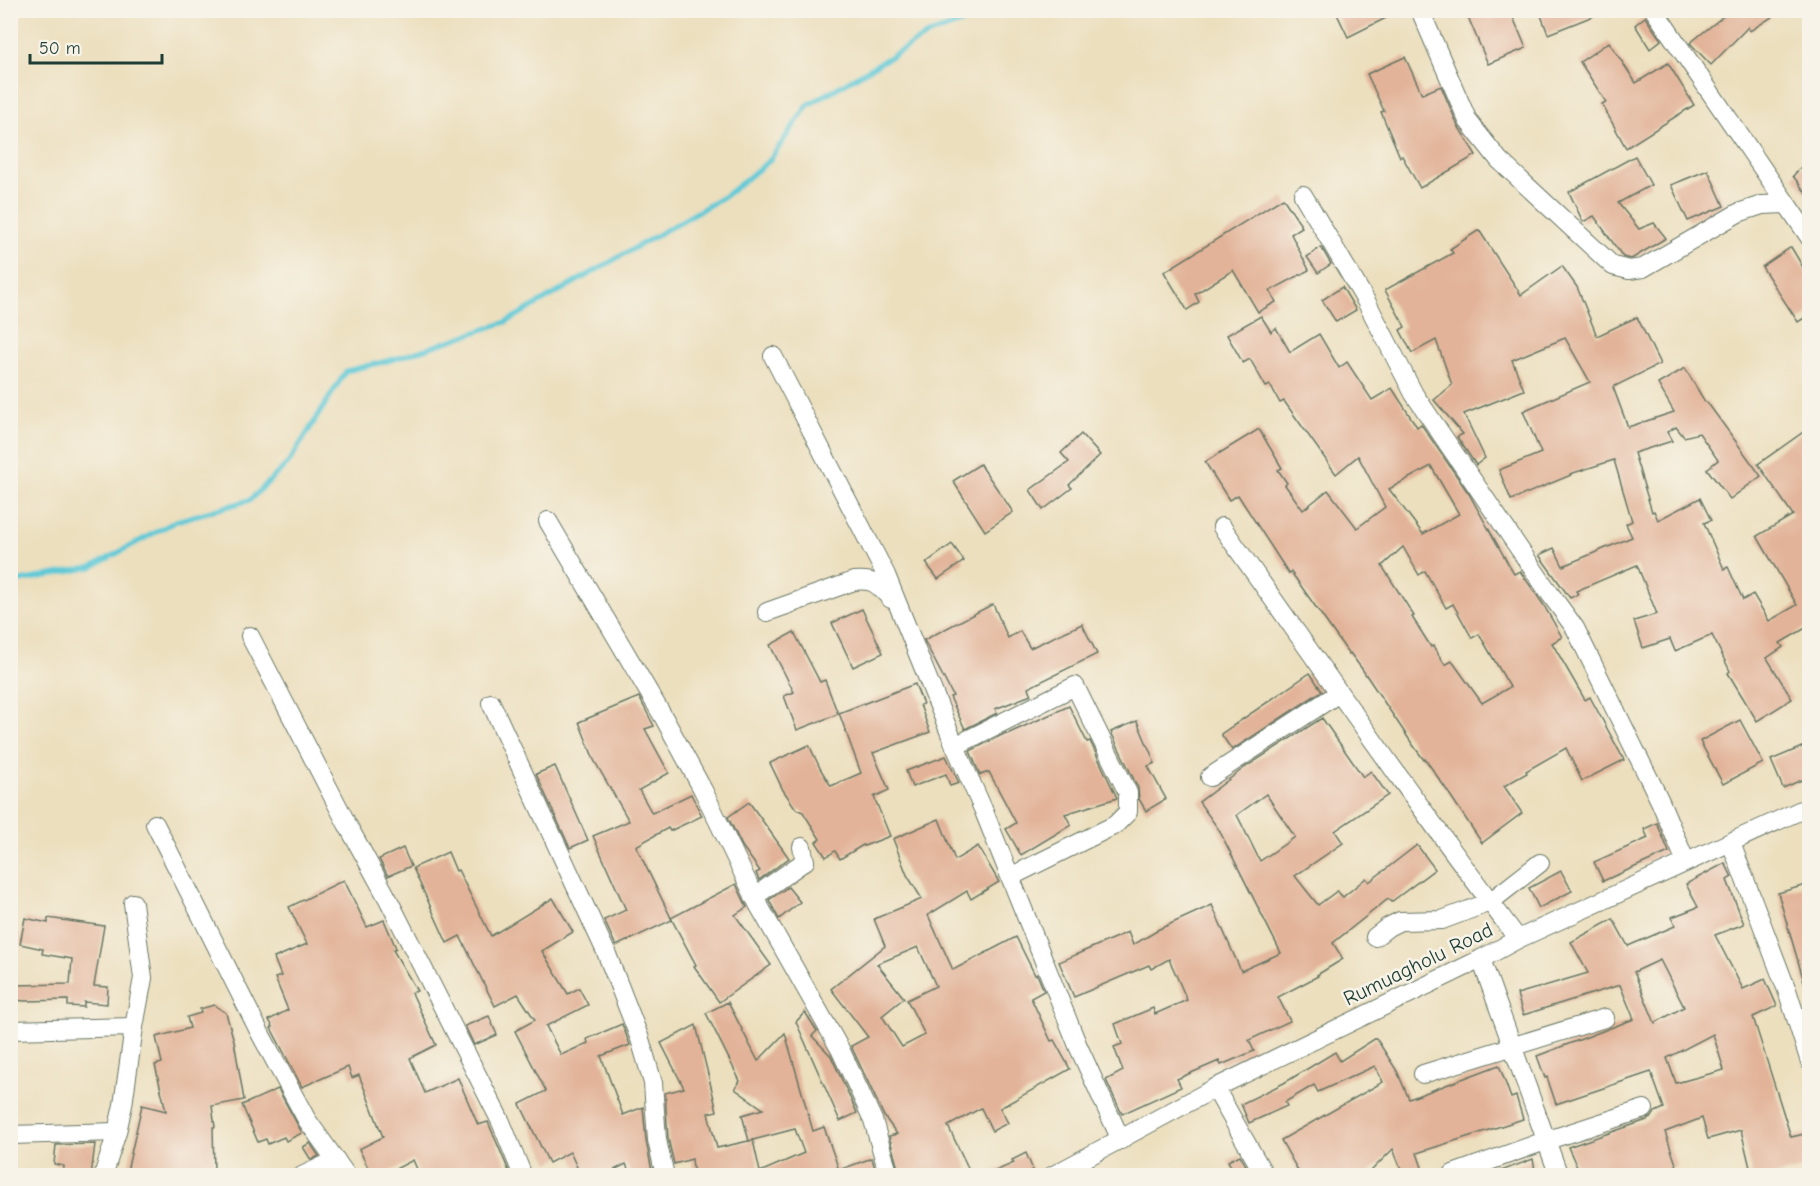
<svg xmlns="http://www.w3.org/2000/svg" width="1820" height="1186" viewBox="0 0 1820 1186" font-family="'Comic Neue',sans-serif">
	<style>
		.lines { fill: none; stroke-linecap: round; stroke-linejoin: round }
		.stream { stroke: #5dc9d7; stroke-width: 5 }
		.building { fill: #e2b398; fill-rule: evenodd }
		.minor-casing { stroke: #677664; stroke-width: 20 }
		.minor { stroke: #fff; stroke-width: 18 }
		.labels { text-anchor: middle; stroke-width: 5; stroke-linejoin: round; paint-order: stroke }
		.street-label { font-size: 21px; fill: #1f3d34; stroke: #f7f3e8 }
	</style>
	<rect width="100%" height="100%" fill="#f7f3e8"/>
	<filter id="ink" filterUnits="userSpaceOnUse"><feTurbulence type="fractalNoise" baseFrequency=".0167" numOctaves="2"/><feDisplacementMap in="SourceGraphic" scale="12" xChannelSelector="R" yChannelSelector="G"/><feConvolveMatrix kernelMatrix="1 2 1 2 8 2 1 2 1" color-interpolation-filters="sRGB"/></filter>
	<filter id="wash" filterUnits="userSpaceOnUse"><feTurbulence type="fractalNoise" baseFrequency=".008" numOctaves="4" result="noise"/><feDisplacementMap in="SourceGraphic" scale="24" xChannelSelector="R" yChannelSelector="G"/><feGaussianBlur stdDeviation="1.35" result="paint"/><feColorMatrix in="noise" values="0 0 0 0 0 0 0 0 0 0 0 0 0 0 0 0 0 1.4 0 .05"/><feComposite in="paint" operator="in"/></filter>
	<g filter="url(#wash)">
		<rect width="100%" height="100%" fill="#ecdfbe"/>
		<g class="lines">
			<path class="stream" d="M10 583 92 567 176 521 250 500 289 462 346 371 395 359 506 322 725 196 769 161 808 105 929 34 999 10"/>
		</g>
		<g id="blocks">
			<g class="building">
				<path d="M1335 10H1402L1348 37Z"/>
				<path d="M1465 10H1510L1526 48 1488 64Z"/>
				<path d="M1539 10H1606V11L1548 34Z"/>
				<path d="M1731 10H1783L1750 31 1748 27 1711 65 1690 43Z"/>
				<path d="M1645 17 1661 40 1650 49 1635 25Z"/>
				<path d="M1609 42 1636 83 1668 63 1694 105 1626 148 1602 104 1606 102 1580 62Z"/>
				<path d="M1405 57 1422 94 1441 86 1458 126 1476 155 1420 188 1402 156 1400 157 1381 112 1384 111 1367 74Z"/>
				<path d="M1635 156 1651 185 1618 203 1639 229 1654 223 1666 238 1633 258 1630 259 1623 257 1594 216 1583 222 1569 192Z"/>
				<path d="M1809 158V197L1793 176Z"/>
				<path d="M1708 170 1724 206 1688 221 1671 185Z"/>
				<path d="M1283 198 1302 227 1291 234 1309 270 1270 291 1276 302 1258 312 1233 270 1195 294 1199 302 1187 310 1164 272Z"/>
				<path d="M1479 230 1521 295 1562 266 1577 287 1597 336 1637 317 1660 364 1613 387 1628 427 1674 412 1658 384 1685 368 1705 402H1707L1761 476 1730 499 1707 469 1718 460 1699 433 1684 437 1676 427 1667 432 1672 441 1634 453 1652 512 1654 511 1658 520 1700 498 1711 520 1704 523 1724 569 1728 567 1743 600 1753 594 1769 621 1797 605 1757 536 1793 515 1758 464 1809 428V626L1780 643 1783 647 1767 658 1792 699 1757 721 1728 673 1730 671 1712 635 1675 651 1670 639 1643 648 1634 621 1657 614 1637 565 1576 591 1578 594 1570 598 1539 555 1554 548 1563 566 1632 537 1626 524 1632 521 1614 460 1570 474 1571 475 1511 500 1499 470 1541 453 1523 411 1590 382 1565 338 1512 360 1524 390 1464 414 1485 458 1476 465 1457 437 1463 434 1434 400 1452 385 1436 340 1412 353 1400 330 1405 327 1385 290 1453 253 1450 249Z"/>
				<path d="M1321 247 1331 264 1318 273 1307 257Z"/>
				<path d="M1791 247 1809 277V315L1798 322 1762 267Z"/>
				<path d="M1342 287 1356 310 1336 322 1322 300Z"/>
				<path d="M1261 316 1271 332 1276 328 1290 352 1319 334 1339 368 1347 362 1372 400 1392 388 1417 427 1421 424 1469 494 1514 574 1520 571 1543 604 1562 637 1552 643 1585 700 1590 697 1624 760 1582 781 1566 748 1526 771 1527 773 1504 786 1522 813 1482 843 1444 786 1425 759 1424 760 1413 745 1362 669 1350 653 1349 654 1291 572 1289 574 1238 495 1229 500 1205 462 1259 429 1282 468 1278 470 1287 483 1285 485 1303 510 1328 490 1357 528 1385 507 1358 456 1336 474 1284 401 1280 403 1270 385 1266 387 1250 359 1243 363 1227 335ZM1431 466 1459 514 1423 534 1389 489ZM1403 547 1419 575 1425 571 1446 608 1453 604 1472 638 1479 634 1510 687 1482 703 1452 661 1445 665 1433 646 1431 647 1412 617 1414 616 1382 566Z"/>
				<path d="M1081 434 1100 455 1069 485 1072 488 1043 510 1030 490 1069 462 1061 453Z"/>
				<path d="M980 464 1013 512 985 531 953 481Z"/>
				<path d="M952 544 964 561 938 579 926 563Z"/>
				<path d="M993 604 1008 638 1020 631 1030 648 1082 624 1097 654 1028 688 1031 695 995 709 997 713 965 729 950 697 953 696 924 640Z"/>
				<path d="M862 609 883 653 853 667 832 623Z"/>
				<path d="M794 632 820 682 825 680 838 714 797 730 784 696 794 692 770 645Z"/>
				<path d="M1310 673 1322 691 1232 750 1221 734Z"/>
				<path d="M915 684 923 704 920 705 930 732 873 753 889 790 874 797 890 836 864 846 863 845 840 859 835 851 826 857 816 842 820 839 803 812 796 809 783 790 770 763 809 745 821 770 831 786 861 773 839 713Z"/>
				<path d="M639 697 654 726 645 729 669 773 639 790 652 813 691 794 702 816 670 831 668 828 636 846 672 920 616 946 604 920 626 910 593 836 629 821 594 760 579 722Z"/>
				<path d="M1069 706 1087 742 1090 741 1117 798 1065 814 1071 825 1021 855 1006 829 1016 823 989 772 980 775 970 751 1006 733 1007 734Z"/>
				<path d="M1322 718 1363 777 1371 771 1388 795 1335 831 1343 843 1295 876 1318 905 1337 891 1343 897 1366 878 1369 882 1417 845 1435 869 1391 902 1388 899 1333 943 1343 959 1317 975 1318 976 1278 997 1290 1021 1249 1040 1254 1051 1221 1065 1219 1061 1177 1079 1181 1087 1122 1114 1106 1080 1123 1071 1114 1047 1122 1044 1115 1024 1153 1008 1155 1014 1187 1000 1169 959 1151 969 1149 965 1074 997 1059 962 1128 932 1133 945 1157 931V930L1212 905 1241 971 1281 953 1219 830 1199 802 1244 768ZM1266 794 1295 837 1260 861 1237 815Z"/>
				<path d="M1740 720 1763 763 1723 784 1700 741Z"/>
				<path d="M1137 721 1155 763 1148 766 1166 799 1146 811 1139 799 1138 788 1111 732Z"/>
				<path d="M1809 744V777L1783 788 1771 760Z"/>
				<path d="M946 756 959 783 950 786 946 774 912 787 906 771Z"/>
				<path d="M555 766 588 840 570 848 536 774Z"/>
				<path d="M749 802 789 858 759 880 756 873 760 871 742 846 728 817Z"/>
				<path d="M939 819 955 860 978 846 999 882 971 899 967 891 928 915 953 970 1016 937 1035 975 1037 974 1044 991 1031 998 1051 1041 1054 1040 1070 1069 1000 1108 1008 1123 992 1131 981 1108 948 1126 972 1176H900L889 1136 897 1134 884 1116 851 1046 868 1037 831 989 885 946 874 919 922 899 907 875 893 839ZM918 947 936 986 907 1000 925 1035 902 1047 882 1016 904 998 877 964Z"/>
				<path d="M1657 823 1669 852 1603 881 1594 862 1648 838 1644 829Z"/>
				<path d="M403 848 411 866 388 876 379 859Z"/>
				<path d="M448 852 456 871 458 870 491 936 553 898 573 932 542 951 568 994 579 988 588 1005 546 1026 561 1055 588 1043 587 1039 622 1024 630 1045 601 1056 623 1115 643 1107 646 1141 653 1176H631L626 1164 602 1176H581L570 1152 549 1163 520 1104 546 1091 515 1031 535 1020 518 994 495 1006 460 936 447 943 413 868Z"/>
				<path d="M1725 863 1732 877 1727 880 1744 924 1715 935 1743 989 1765 979 1777 1006 1753 1017 1791 1137 1809 1133V1167L1774 1176H1752L1741 1130 1708 1139 1702 1118 1665 1132 1677 1167 1652 1176H1581L1568 1147 1647 1120 1652 1117 1655 1112 1664 1108 1651 1072 1556 1104 1547 1077 1545 1078 1537 1056 1634 1019 1620 985 1523 1015 1517 994 1588 973 1571 942 1613 919 1628 946 1675 926 1672 917 1698 907 1686 884ZM1660 960 1684 1007 1655 1023 1634 972ZM1713 1034 1724 1070 1676 1083 1667 1058Z"/>
				<path d="M1561 871 1572 891 1539 908 1529 888Z"/>
				<path d="M344 880 367 927 384 920 396 948 393 950 417 991 412 993 436 1045 410 1058 425 1093 458 1078 478 1125 488 1122 511 1176H420L413 1160 382 1176H372L359 1149 383 1137 359 1075 352 1078 348 1067 302 1087 271 1028 273 1027 269 1020 288 1010 275 978 281 976 274 958 307 944 289 907Z"/>
				<path d="M736 884 747 907 735 915 771 965 719 1002 694 966 696 965 671 918Z"/>
				<path d="M1809 884V984L1805 985 1778 893Z"/>
				<path d="M788 887 800 902 779 919 769 900Z"/>
				<path d="M25 918 48 923V918L104 926 94 986 108 987 107 1004 84 1002V1007L68 1006V1000L26 1001 13 1000 14 985 70 984 72 959 42 954 43 949 20 944Z"/>
				<path d="M728 1002 758 1061 785 1033 813 1131 824 1127 839 1170 872 1158 877 1176H694L692 1159 674 1164 668 1138 665 1093 684 1088 661 1043 696 1025 717 1111 708 1113 717 1148 753 1140 760 1172 804 1153 795 1129 749 1141 742 1115 763 1109 735 1089 740 1081 706 1013Z"/>
				<path d="M214 1005 226 1013 234 1041 244 1100 212 1106 215 1127H213L214 1171 202 1172V1176H126L142 1105 166 1111 155 1065 162 1063 156 1037 190 1028 187 1017 201 1013 200 1009Z"/>
				<path d="M805 1012 817 1031 812 1036 831 1056 857 1113 840 1121 796 1022Z"/>
				<path d="M489 1016 497 1035 474 1045 465 1026Z"/>
				<path d="M1376 1038 1397 1071 1409 1099 1499 1065 1511 1098 1516 1096 1523 1119 1417 1153 1425 1176H1404L1393 1149 1366 1176H1301L1281 1140 1383 1082 1375 1066 1318 1092 1314 1085 1285 1102 1287 1106 1249 1123 1241 1104 1284 1083 1335 1052 1340 1061Z"/>
				<path d="M278 1089 302 1133 286 1141 284 1137 268 1144 266 1139 258 1142 242 1105Z"/>
				<path d="M310 1143 319 1156 311 1160 303 1147Z"/>
				<path d="M95 1144 91 1176H63L64 1166 54 1164 56 1145Z"/>
				<path d="M1026 1153 1033 1170 1020 1176H984L1014 1163 1012 1160Z"/>
				<path d="M1240 1155 1252 1176H1236L1228 1161Z"/>
				<path d="M1533 1159 1536 1176H1493V1174Z"/>
			</g>
		</g>
	</g>
	<g filter="url(#ink)">
		<use href="#blocks" fill-opacity="0" stroke="#677664" stroke-width="1.5"/>
		<g class="lines">
			<defs>
				<g id="minor">
					<path d="M1420 10 1468 121 1499 160 1613 266 1629 270 1643 268 1738 213 1762 205 1786 204"/>
					<path d="M1654 10 1810 238"/>
					<path d="M1303 195 1366 301 1414 394 1548 591 1575 628 1660 801 1686 862"/>
					<path d="M773 356 886 575 955 746 983 809 1078 1046 1121 1140"/>
					<path d="M548 521 664 718 703 790 758 904 840 1049 873 1120 889 1176"/>
					<path d="M1222 527C1320 665 1416 804 1518 939"/>
					<path d="M767 612 854 581C875 579 877 584 891 599"/>
					<path d="M250 636 347 824 388 899 501 1122 523 1176"/>
					<path d="M491 703 606 952 640 1039 653 1083 657 1140 665 1176"/>
					<path d="M955 746 1075 686 1128 793V812L1115 825 1010 877"/>
					<path d="M1210 777 1339 693"/>
					<path d="M155 824 261 1035 307 1120 347 1176"/>
					<path d="M1731 843 1788 993 1810 1062"/>
					<path d="M754 897 805 861 802 847"/>
					<path d="M1375 937 1388 927 1400 921 1442 920 1490 902 1540 863"/>
					<path d="M1481 959 1559 1176"/>
					<path d="M10 1030 134 1027"/>
					<path d="M1423 1074 1605 1018"/>
					<path d="M1215 1088 1265 1176"/>
					<path d="M10 1135 117 1132"/>
					<path d="M1453 1174 1545 1141 1644 1109"/>
					<path d="M103 1176 117 1132 123 1105 134 1027 143 978 133 903"/>
					<path d="M302 1176 336 1160"/>
					<path d="M1052 1176 1215 1088 1481 959 1518 939 1810 806"/>
				</g>
			</defs>
			<use href="#minor" class="minor-casing"/>
			<use href="#minor" class="minor"/>
		</g>
	</g>
	<g class="labels">
		<g class="street-label">
			<text transform="translate(1418 964) rotate(-26)" y="7">Rumuagholu Road</text>
		</g>
	</g>
	<rect width="1820" height="1186" fill="none" stroke="#f7f3e8" stroke-width="36"/>
	<path d="M30 54v9h132v-9" fill="none" stroke="#1f3d34" stroke-width="3"/>
	<text x="39" y="54" font-size="18" fill="#1f3d34" stroke="#f7f3e8" stroke-width="4.5" paint-order="stroke">50 m</text>
</svg>
